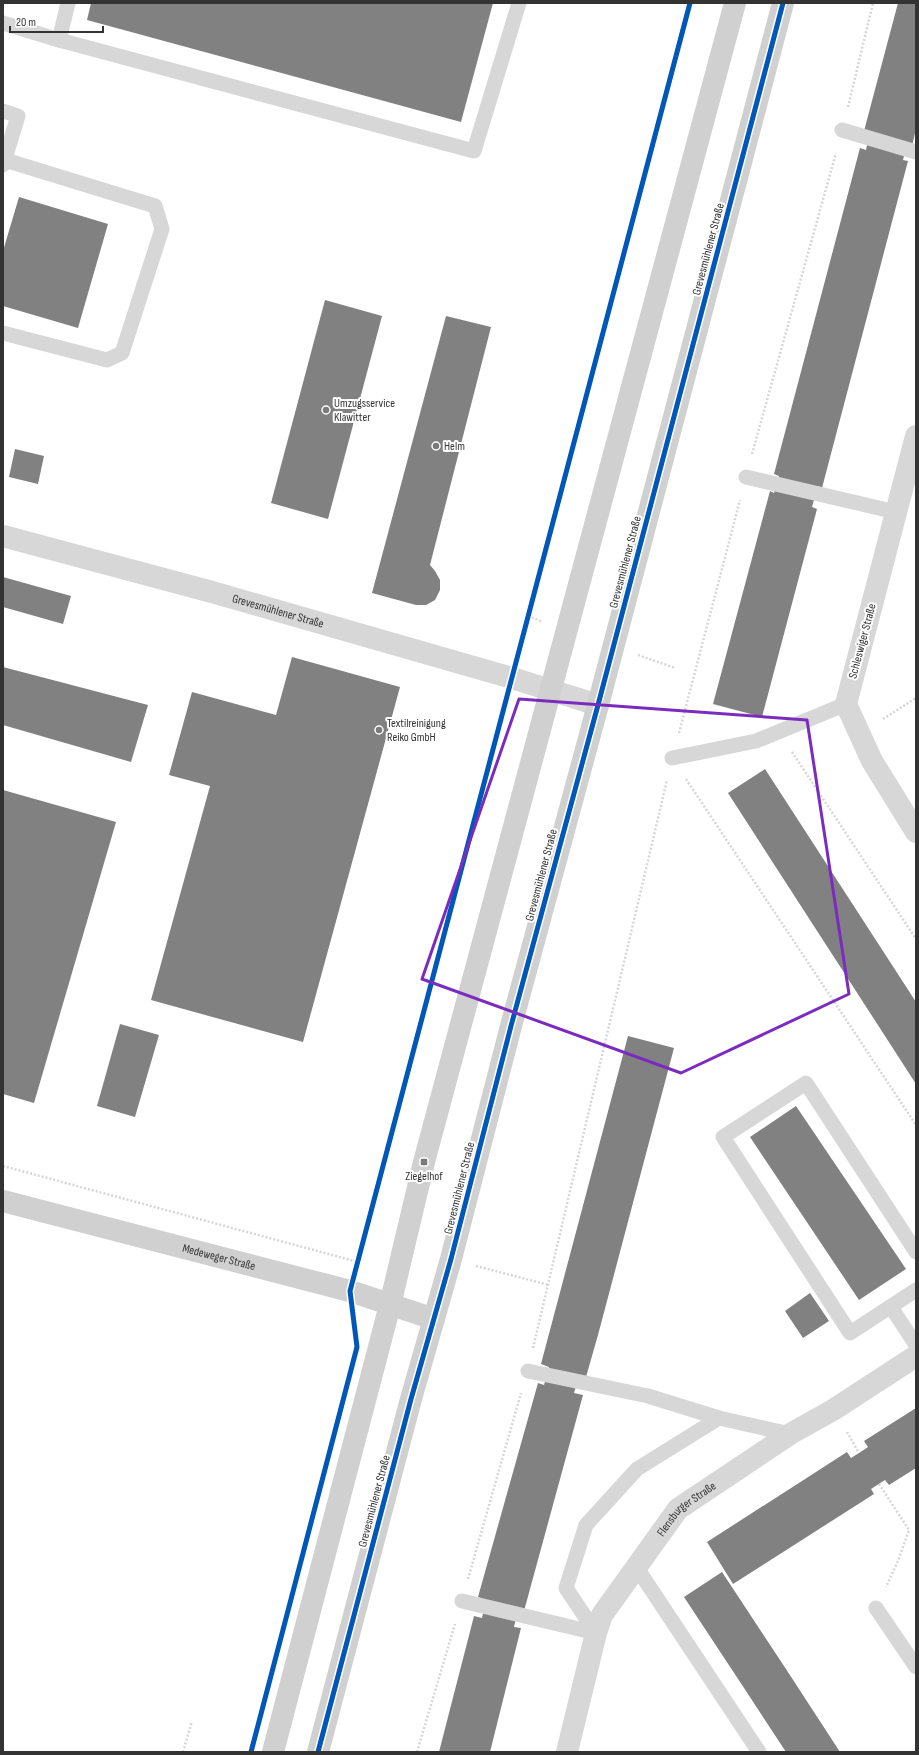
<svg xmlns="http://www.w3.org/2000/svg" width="919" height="1755" viewBox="0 0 919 1755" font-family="'Sofia Sans Condensed',sans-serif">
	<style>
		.building { fill: #818181 }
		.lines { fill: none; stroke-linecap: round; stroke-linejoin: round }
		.path { stroke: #d6d6d6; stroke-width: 2.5; stroke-dasharray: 2 2; stroke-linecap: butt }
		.lane { stroke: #d7d7d7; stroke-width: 15 }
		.street { stroke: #d7d7d7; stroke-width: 22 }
		.secondary { stroke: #d0d0d0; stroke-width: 22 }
		.cycleway-casing { stroke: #fff; stroke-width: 8 }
		.cycleway { stroke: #0057b8; stroke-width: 5 }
		.marked { fill: none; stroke: #7b2cbf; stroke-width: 3; stroke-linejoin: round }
		.poi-dot { fill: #7a7a7a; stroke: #fff; stroke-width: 1.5 }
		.labels { text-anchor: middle; stroke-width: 4; stroke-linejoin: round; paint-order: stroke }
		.street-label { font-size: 12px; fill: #333; stroke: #fff }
		.poi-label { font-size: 12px; fill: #333; stroke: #fff; text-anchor: start }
	</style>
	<rect width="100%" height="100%" fill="#fff"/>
	<g class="building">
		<path d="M91 3H493L461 122 87 20Z"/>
		<path d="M898 3H916V129L912 146 907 144 903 160 908 161 822 488 818 486 812 507 817 509 762 717 713 704 770 491 774 493 779 476 774 474 860 148 866 150 870 132 864 131Z"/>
		<path d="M19 197 108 224 78 328 3 306V251Z"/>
		<path d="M325 300 382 316 328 519 271 503Z"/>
		<path d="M446 316 491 327 430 565 435 571 440 580V590L435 600 426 605H416L372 593Z"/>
		<path d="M15 449 44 456 38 484 9 477Z"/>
		<path d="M3 577 71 596 63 624 3 607Z"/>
		<path d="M292 657 400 687 303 1042 151 1000 210 786 169 775 192 692 276 715Z"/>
		<path d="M3 667 148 705 131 762 3 725Z"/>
		<path d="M765 769 916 1002V1084L728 793Z"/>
		<path d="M3 790 116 822 34 1103 3 1094Z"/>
		<path d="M120 1024 159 1035 135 1117 97 1106Z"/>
		<path d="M628 1036 674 1048 598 1335 586 1377 579 1375 574 1393 583 1395 524 1611 518 1610 514 1627 521 1628 490 1752H439L474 1616 482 1618 486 1600 478 1597 538 1383 544 1385 549 1367 541 1364Z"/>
		<path d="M796 1106 906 1269 859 1300 750 1137Z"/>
		<path d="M810 1293 829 1321 803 1338 785 1311Z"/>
		<path d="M916 1408V1468L889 1485 885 1480 871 1489 874 1494 733 1584 707 1542 847 1452 851 1458 859 1453 868 1447 864 1441Z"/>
		<path d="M722 1572 784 1666 840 1752H786L746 1691 684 1597Z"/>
	</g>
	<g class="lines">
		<g class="path">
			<path d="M848 107 873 3"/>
			<path d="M752 454 836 153"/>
			<path d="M528 616 541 621"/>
			<path d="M638 655 675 668"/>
			<path d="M883 719 916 698"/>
			<path d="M679 733 740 500"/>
			<path d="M792 752 916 939"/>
			<path d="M686 779 916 1125"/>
			<path d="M3 1166 358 1262"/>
			<path d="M476 1266 549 1285"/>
			<path d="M533 1348 667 780"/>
			<path d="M847 1432 859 1453"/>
			<path d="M879 1484 909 1530 898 1561 886 1587"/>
			<path d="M468 1579 521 1393"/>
			<path d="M183 1752 192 1721"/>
			<path d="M417 1752 455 1624"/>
		</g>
		<g class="lane">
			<path d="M3 23 59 40 474 151 519 3"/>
			<path d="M59 40 68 3"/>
			<path d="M3 111 18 116 3 165"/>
			<path d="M842 130 916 152"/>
			<path d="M3 333 107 360 122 353 162 229 155 206 5 160"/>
			<path d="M746 477 896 512"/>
			<path d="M672 758 756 741 846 704"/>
			<path d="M916 1252 806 1083 723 1137 850 1333 916 1290"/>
			<path d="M891 1307 916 1345"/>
			<path d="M528 1371 648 1396 719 1418 790 1434"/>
			<path d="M637 1568 759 1752"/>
			<path d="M462 1601 596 1633 566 1588 586 1525 637 1469 719 1418"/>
			<path d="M876 1608 916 1667"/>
		</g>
		<g class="street">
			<path d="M916 436 846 704 872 761 916 832"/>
			<path id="s1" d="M3 536 212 592 512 678 598 705"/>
			<path id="s2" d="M567 1752 596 1633 602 1615 678 1509 790 1434 833 1410 916 1356"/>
		</g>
		<g class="secondary">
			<path id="s3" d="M3 1201 350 1291 434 1319"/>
			<path d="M273 1752 390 1305 424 1162 735 3"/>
			<path d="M318 1752 411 1399 451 1259 511 1026 598 705 783 3"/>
		</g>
		<defs>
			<g id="cycleway">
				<path d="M251 1752 357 1347 350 1291 690 3"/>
				<path d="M318 1752 411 1399 451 1259 511 1026 598 705 783 3"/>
			</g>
		</defs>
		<use href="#cycleway" class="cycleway-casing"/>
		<use href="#cycleway" class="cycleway"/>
	</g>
	<path class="marked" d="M519 699 807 720 849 994 681 1073 422 979Z"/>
	<g class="poi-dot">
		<circle cx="326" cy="410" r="4"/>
		<circle cx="436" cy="446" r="4"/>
		<circle cx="379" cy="730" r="4"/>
		<rect x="420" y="1158" width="8" height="8" rx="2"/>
	</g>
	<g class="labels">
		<g class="street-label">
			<text transform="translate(708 249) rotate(-75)" y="4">Grevesmühlener Straße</text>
			<text transform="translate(625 562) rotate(-75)" y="4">Grevesmühlener Straße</text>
			<text dy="4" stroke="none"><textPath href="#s1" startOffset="285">Grevesmühlener Straße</textPath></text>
			<text transform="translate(862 641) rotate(-75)" y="4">Schleswiger Straße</text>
			<text transform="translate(541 875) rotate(-75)" y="4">Grevesmühlener Straße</text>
			<text transform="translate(459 1188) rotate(-76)" y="4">Grevesmühlener Straße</text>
			<text dy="4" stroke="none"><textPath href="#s3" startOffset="223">Medeweger Straße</textPath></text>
			<text transform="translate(374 1501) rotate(-75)" y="4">Grevesmühlener Straße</text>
			<text dy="4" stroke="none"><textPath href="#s2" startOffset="278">Flensburger Straße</textPath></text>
		</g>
		<g class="poi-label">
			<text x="334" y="407">Umzugsservice<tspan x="334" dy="14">Klawitter</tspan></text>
			<text x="444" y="450">Helm</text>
			<text x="387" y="727">Textilreinigung<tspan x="387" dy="14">Reiko GmbH</tspan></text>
			<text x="424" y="1180" text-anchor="middle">Ziegelhof</text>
		</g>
	</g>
	<rect width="919" height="1755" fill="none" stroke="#333333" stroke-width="8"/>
	<path d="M10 26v6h93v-6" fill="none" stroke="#333333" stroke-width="2"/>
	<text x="16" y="26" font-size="12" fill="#333333" stroke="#ffffff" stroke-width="3" paint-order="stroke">20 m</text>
</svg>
